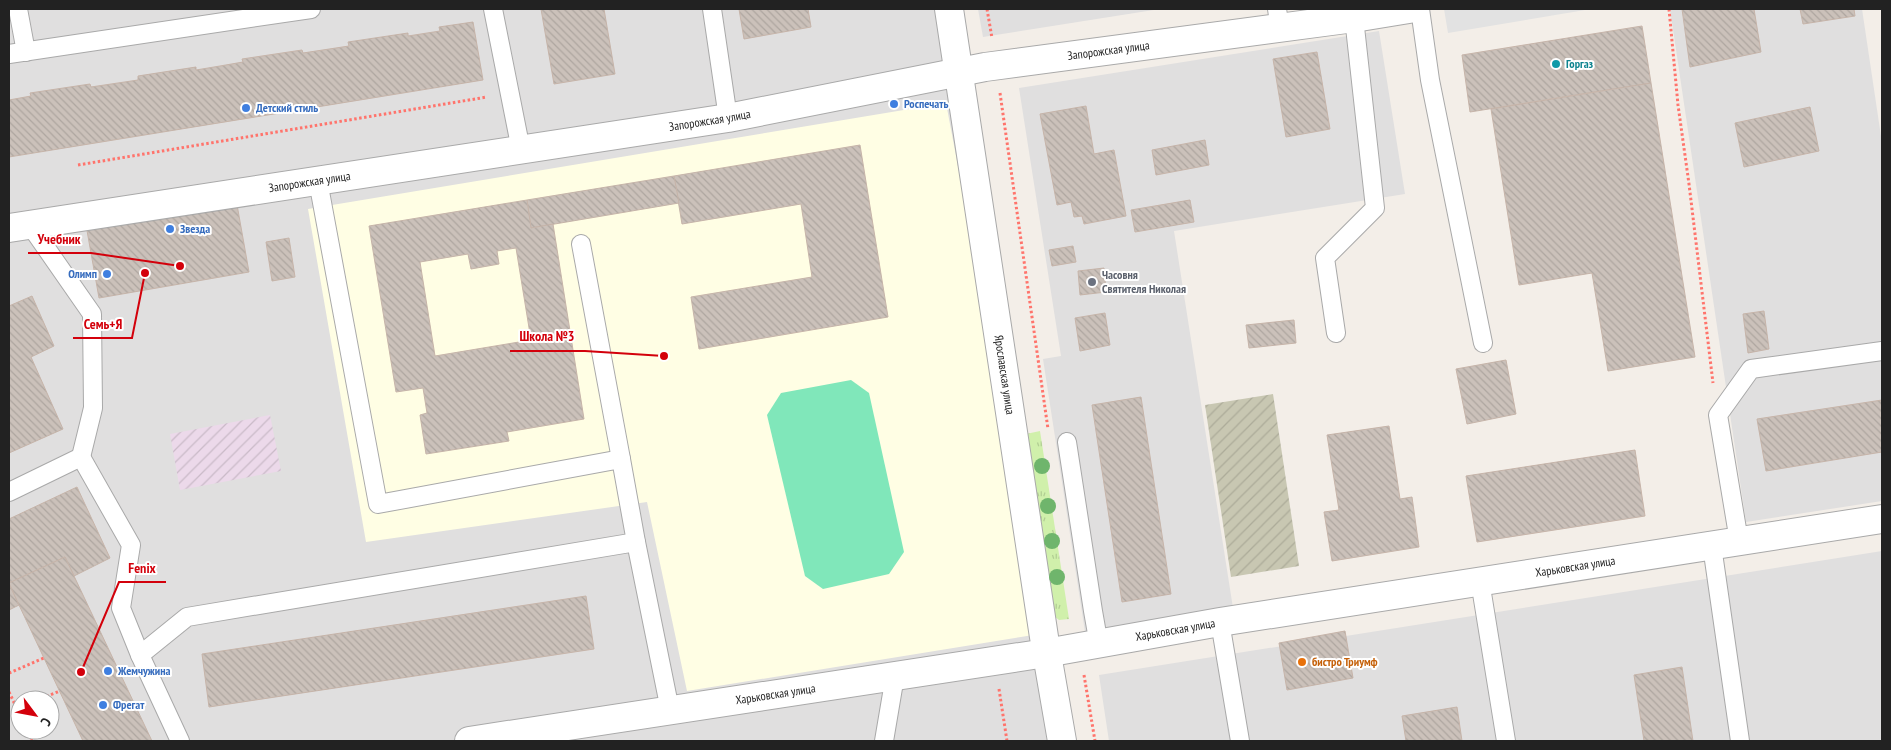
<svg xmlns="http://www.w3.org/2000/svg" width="1891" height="750" viewBox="0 0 1891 750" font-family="'PT Sans Narrow',sans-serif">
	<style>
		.residential { fill: #e0dfdf; fill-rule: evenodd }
		.industrial { fill: url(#industrial-furrows) }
		.education { fill: #fffee4 }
		.construction { fill: url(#construction-furrows) }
		.grass { fill: url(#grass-tufts) }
		.pitch { fill: #80e7ba }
		.parking { fill: #e2e2e2 }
		.building { fill: url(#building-back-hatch); stroke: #c6b4a9; fill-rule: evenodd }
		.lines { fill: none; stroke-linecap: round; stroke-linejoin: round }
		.service-casing { stroke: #a9a9a9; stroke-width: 20 }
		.minor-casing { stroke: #a9a9a9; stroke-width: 30 }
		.path { stroke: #ff746c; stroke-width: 3; stroke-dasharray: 2.5 2.5; stroke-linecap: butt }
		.service { stroke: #fff; stroke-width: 18 }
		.minor { stroke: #fff; stroke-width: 28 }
		.tree { fill: #6fb56c }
		.culture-dot { fill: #0f9aa8; stroke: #fff; stroke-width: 2 }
		.shop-dot { fill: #3f7fe0; stroke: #fff; stroke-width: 2 }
		.worship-dot { fill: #6b7280; stroke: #fff; stroke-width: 2 }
		.food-dot { fill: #e8710a; stroke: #fff; stroke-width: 2 }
		.labels { text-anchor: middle; stroke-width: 4; stroke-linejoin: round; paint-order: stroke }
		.street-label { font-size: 12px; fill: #222; stroke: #fff }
		.culture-label { font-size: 12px; font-weight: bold; fill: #0d838f; stroke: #fff; text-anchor: start }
		.shop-label { font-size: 12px; font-weight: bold; fill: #366cbe; stroke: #fff; text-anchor: start }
		.worship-label { font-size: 12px; font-weight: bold; fill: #5b616d; stroke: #fff; text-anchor: start }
		.food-label { font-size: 12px; font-weight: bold; fill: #c56008; stroke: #fff; text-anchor: start }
		.leader { fill: none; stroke: #d3000b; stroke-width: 2 }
		.callout-dot { fill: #d3000b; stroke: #fff; stroke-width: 2 }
		.callout-label { font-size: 14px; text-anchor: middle; font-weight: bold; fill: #d3000b; stroke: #fff; stroke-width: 4; stroke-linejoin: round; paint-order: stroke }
	</style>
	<defs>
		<pattern id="industrial-furrows" width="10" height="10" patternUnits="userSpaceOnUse" patternTransform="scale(1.25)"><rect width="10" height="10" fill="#ecd9ea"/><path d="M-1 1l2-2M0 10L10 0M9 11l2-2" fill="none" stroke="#cabac8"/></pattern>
		<pattern id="construction-furrows" width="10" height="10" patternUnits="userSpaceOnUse" patternTransform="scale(1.25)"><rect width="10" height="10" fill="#c8c7b2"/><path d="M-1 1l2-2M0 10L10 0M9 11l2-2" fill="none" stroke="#acab99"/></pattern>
		<pattern id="grass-tufts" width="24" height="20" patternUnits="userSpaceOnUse" patternTransform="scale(1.25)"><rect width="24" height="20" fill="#d0f0ab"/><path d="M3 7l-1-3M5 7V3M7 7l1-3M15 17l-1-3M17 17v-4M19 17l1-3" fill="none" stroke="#b2ce93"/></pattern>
		<pattern id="building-back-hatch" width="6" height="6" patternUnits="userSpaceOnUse" patternTransform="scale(1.25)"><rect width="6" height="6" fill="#cbc1ba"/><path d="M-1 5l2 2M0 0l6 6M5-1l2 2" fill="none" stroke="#aea6a0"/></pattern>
	</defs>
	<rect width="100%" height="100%" fill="#f3eee8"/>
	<g class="residential">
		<path d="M9 9H947L959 82 9 227Z"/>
		<path d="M978 9H1160L983 37Z"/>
		<path d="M1670 9H1862L1882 143V501L1746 522Z"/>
		<path d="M1379 31 1405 194 1174 231 1233 608 1085 632 1043 359 1061 356 1019 88Z"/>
		<path d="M957 87 1068 741H9V233ZM20 700H50V730H20Z"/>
		<path d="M1882 551V741H1109L1099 675Z"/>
	</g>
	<path class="industrial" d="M270 415 281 471 180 490 170 434Z"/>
	<path class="education" d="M946 103 1046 633 687 691 647 502 366 542 308 209Z"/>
	<path class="construction" d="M1273 394 1299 566 1231 577 1205 405Z"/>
	<path class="grass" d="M1040 431 1069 619 1059 620 1054 616 1026 434Z"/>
	<path class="pitch" d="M851 380 869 393 904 552 889 574 823 589 805 576 767 415 781 393Z"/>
	<path class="parking" d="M1444 9H1591L1448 33Z"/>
	<g class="building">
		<path d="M541 9H604L615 74 554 84Z"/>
		<path d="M739 9H808L811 27 744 39Z"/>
		<path d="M1682 9H1754L1761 52 1690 67Z"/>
		<path d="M1800 9H1854L1855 16 1803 24Z"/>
		<path d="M473 22 483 80 9 157V100L31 96 30 93 90 84 91 87 138 80V76L196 67V70L220 66 243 62 242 59 302 50 303 53 349 46 348 42 408 33V36L440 31 439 27Z"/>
		<path d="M1642 26 1651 83 1470 112 1462 55Z"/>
		<path d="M1317 52 1330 129 1286 137 1273 59Z"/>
		<path d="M1651 83 1695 357 1608 371 1592 273 1519 285 1491 109Z"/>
		<path d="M1086 106 1094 154 1114 150 1126 216 1084 224 1082 216 1074 217 1071 202 1057 205 1040 114Z"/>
		<path d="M1810 107 1819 151 1744 167 1735 123Z"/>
		<path d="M1205 140 1209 165 1156 175 1152 150Z"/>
		<path d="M860 145 888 317 699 349 691 297 812 277 801 204 682 224 674 176Z"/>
		<path d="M674 176 679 203 531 228 527 200Z"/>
		<path d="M236 199 249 272 99 298 86 225Z"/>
		<path d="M527 200 531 228 553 224 584 419 507 432 509 441 426 454 420 415 427 413 423 388 396 392 369 226ZM516 248 531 340 435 356 420 262 468 254 471 269 499 264 497 251Z"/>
		<path d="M1190 200 1194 222 1135 232 1131 210Z"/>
		<path d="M289 238 295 277 272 281 266 242Z"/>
		<path d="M1073 246 1076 262 1052 266 1049 250Z"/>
		<path d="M1104 268 1106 292 1080 295 1078 271Z"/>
		<path d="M32 296 54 346 31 357 63 429 9 453V306Z"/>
		<path d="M1764 311 1769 349 1748 353 1743 314Z"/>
		<path d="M1105 313 1110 345 1080 351 1075 318Z"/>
		<path d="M1294 320 1296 343 1249 348 1246 325Z"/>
		<path d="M1506 360 1516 414 1467 424 1456 369Z"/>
		<path d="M1141 397 1171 594 1122 602 1092 405Z"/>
		<path d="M1882 400V452L1766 471 1757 419Z"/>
		<path d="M1389 426 1400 499 1412 497 1419 547 1332 561 1324 512 1339 510 1327 435Z"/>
		<path d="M1635 450 1645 516 1477 542 1466 476Z"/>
		<path d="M77 487 110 558 74 576 65 557 9 583 19 605 9 610V519Z"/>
		<path d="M65 557 74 576 152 741H83L19 605 9 583Z"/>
		<path d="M586 596 594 649 209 707 202 654Z"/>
		<path d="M1345 631 1353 678 1287 690 1279 643Z"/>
		<path d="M1682 667 1693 741H1644L1634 675Z"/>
		<path d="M1457 707 1462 741H1406L1402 716Z"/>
	</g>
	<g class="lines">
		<defs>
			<g id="service">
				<path d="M18 9 26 52"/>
				<path d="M493 9 521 150"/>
				<path d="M712 9 728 118"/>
				<path d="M1277 9 1280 28"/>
				<path d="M1420 9 1430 80 1483 343"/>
				<path d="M9 54 311 9"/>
				<path d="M318 181 378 504 621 459 636 542"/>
				<path d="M30 225 92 314 93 408 81 457"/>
				<path d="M581 244 621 459"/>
				<path d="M1336 333 1325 258 1375 208 1353 9"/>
				<path d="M1067 442 1093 611 1099 645"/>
				<path d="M9 492 81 457 131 545 121 608 140 655 180 741"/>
				<path d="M1739 541 1718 415 1751 369 1882 351"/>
				<path d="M1712 546 1740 741"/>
				<path d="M1480 581 1506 741"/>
				<path d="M1220 622 1240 741"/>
				<path d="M140 655 187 617 636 542 670 710"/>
				<path d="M884 741 895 676"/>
			</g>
			<g id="minor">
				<path id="s1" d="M949 9 1044 637 1062 741"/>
				<path id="s2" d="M9 228 728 118 985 67 1354 18 1409 9"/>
				<path id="s3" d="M469 741 1046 653 1220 622 1882 519"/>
			</g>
		</defs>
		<use href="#service" class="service-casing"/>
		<use href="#minor" class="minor-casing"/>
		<g class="path">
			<path d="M987 9 992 38"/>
			<path d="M1669 9 1678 105 1689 184 1713 383"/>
			<path d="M1000 93 1048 429"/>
			<path d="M78 165 487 97"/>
			<path d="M9 673 44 658"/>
			<path d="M1084 675 1095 741"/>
			<path d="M999 689 1007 741"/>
			<path d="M9 692 20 715"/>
			<path d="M37 700 60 691"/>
			<path d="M27 730 32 741"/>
		</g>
		<use href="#service" class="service"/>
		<use href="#minor" class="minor"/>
	</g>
	<g class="tree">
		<circle cx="1042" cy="466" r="8"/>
		<circle cx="1048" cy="506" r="8"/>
		<circle cx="1052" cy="541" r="8"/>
		<circle cx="1057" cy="577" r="8"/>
	</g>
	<circle class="culture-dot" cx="1556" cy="64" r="5"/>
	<g class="shop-dot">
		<circle cx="894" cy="104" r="5"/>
		<circle cx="246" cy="108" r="5"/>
		<circle cx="170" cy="229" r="5"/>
		<circle cx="107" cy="274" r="5"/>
		<circle cx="108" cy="671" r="5"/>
		<circle cx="103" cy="705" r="5"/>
	</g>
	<circle class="worship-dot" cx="1092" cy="282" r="5"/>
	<circle class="food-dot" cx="1302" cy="662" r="5"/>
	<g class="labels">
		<g class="street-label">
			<text dy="4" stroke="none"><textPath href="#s2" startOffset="1114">Запорожская улица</textPath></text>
			<text dy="4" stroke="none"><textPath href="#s2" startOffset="709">Запорожская улица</textPath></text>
			<text dy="4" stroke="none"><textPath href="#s2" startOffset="304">Запорожская улица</textPath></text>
			<text dy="4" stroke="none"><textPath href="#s1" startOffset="370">Ярославская улица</textPath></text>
			<text dy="4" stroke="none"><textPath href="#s3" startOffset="1120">Харьковская улица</textPath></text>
			<text dy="4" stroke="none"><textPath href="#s3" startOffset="715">Харьковская улица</textPath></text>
			<text dy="4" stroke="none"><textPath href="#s3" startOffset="310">Харьковская улица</textPath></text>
		</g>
		<g class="culture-label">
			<text x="1566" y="68">Горгаз</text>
		</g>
		<g class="shop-label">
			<text x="904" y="108">Роспечать</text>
			<text x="256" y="112">Детский стиль</text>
			<text x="180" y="233">Звезда</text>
			<text x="97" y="278" text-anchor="end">Олимп</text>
			<text x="118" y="675">Жемчужина</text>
			<text x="113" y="709">Фрегат</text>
		</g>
		<g class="worship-label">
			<text x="1102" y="279">Часовня<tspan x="1102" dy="14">Святителя Николая</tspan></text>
		</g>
		<g class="food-label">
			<text x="1312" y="666">бистро Триумф</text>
		</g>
	</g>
	<path class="leader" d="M180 266L91 253H28M145 273L132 338H73M664 356L585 351H510M81 672L119 582H166"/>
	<g class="callout-dot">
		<circle cx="180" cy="266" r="5"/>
		<circle cx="145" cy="273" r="5"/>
		<circle cx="664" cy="356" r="5"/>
		<circle cx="81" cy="672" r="5"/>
	</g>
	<g class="callout-label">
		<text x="59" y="244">Учебник</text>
		<text x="103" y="329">Семь+Я</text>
		<text x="547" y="341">Школа №3</text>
		<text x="142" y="573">Fenix</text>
	</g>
	<rect width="1891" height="750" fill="none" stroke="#222222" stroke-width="20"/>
	<g transform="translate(35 715) rotate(122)"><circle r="24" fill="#ffffff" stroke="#a7a7a7"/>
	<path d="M0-4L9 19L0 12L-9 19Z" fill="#d3000b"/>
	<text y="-8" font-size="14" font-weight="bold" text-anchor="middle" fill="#222222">С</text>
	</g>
</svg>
